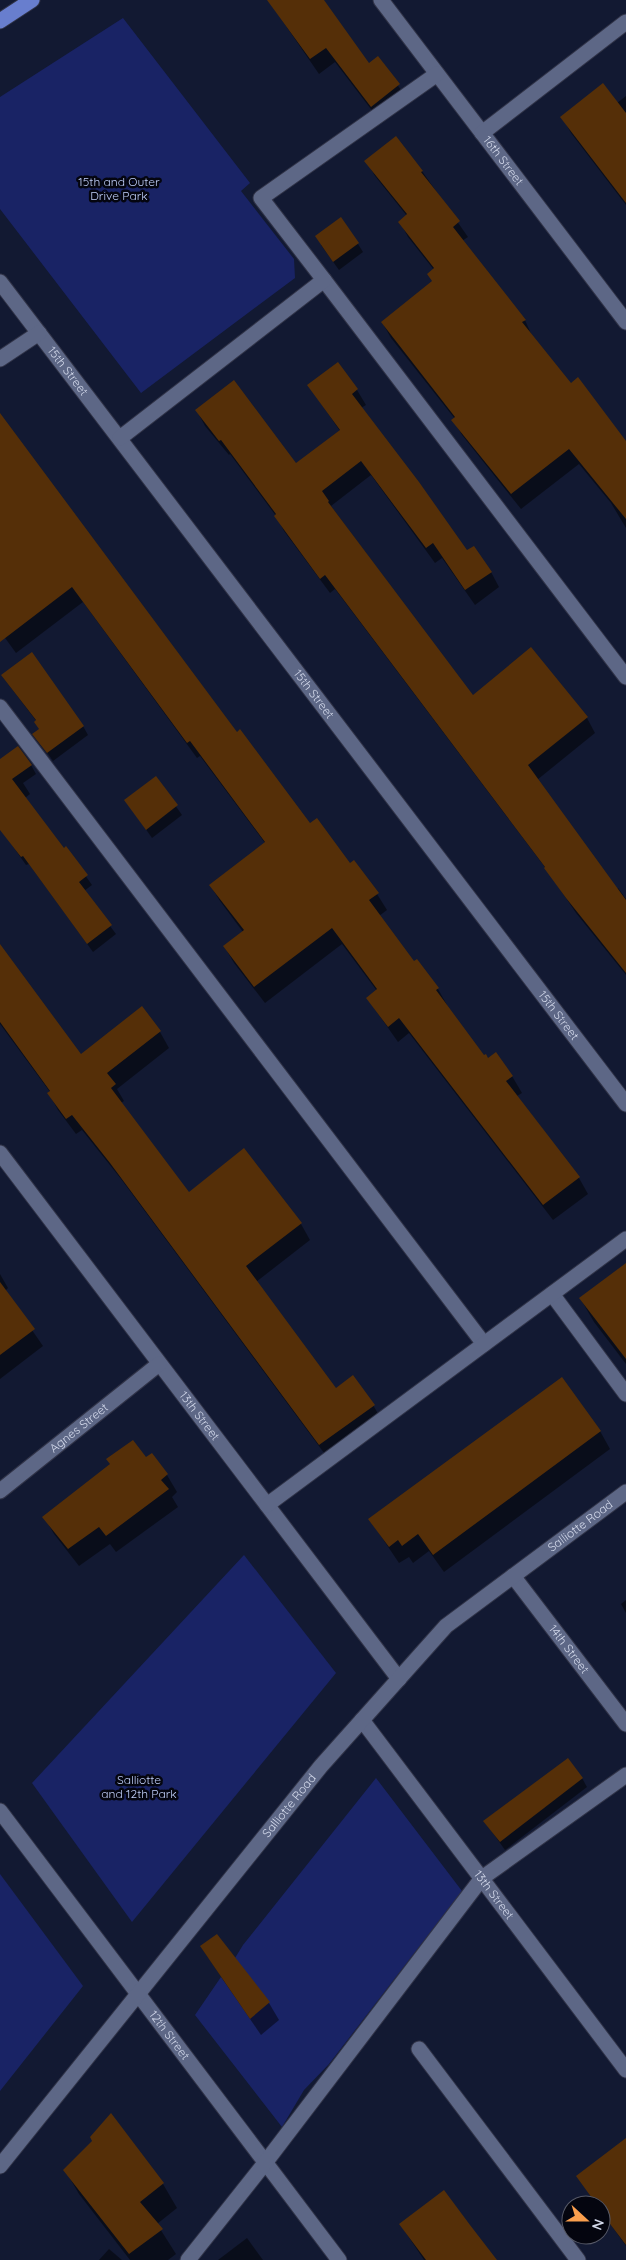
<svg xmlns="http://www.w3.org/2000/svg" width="626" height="2260" viewBox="0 0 626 2260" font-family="Quicksand,sans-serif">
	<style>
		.green { fill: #192365 }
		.shadow { fill: #0007 }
		.building { fill: #552f08 }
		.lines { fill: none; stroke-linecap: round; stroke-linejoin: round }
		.minor-casing { stroke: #303347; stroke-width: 17 }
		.major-casing { stroke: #303347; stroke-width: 17 }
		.minor { stroke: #5d6786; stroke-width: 15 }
		.major { stroke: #687ece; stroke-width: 15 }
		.labels { text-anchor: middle; stroke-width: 5; stroke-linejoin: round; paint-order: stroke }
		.street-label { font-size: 12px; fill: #d2d8ea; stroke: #04050f }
		.park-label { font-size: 12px; fill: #c0cff9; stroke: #04050f }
	</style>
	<rect width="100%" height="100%" fill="#121932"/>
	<g class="green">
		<path d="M123 18 250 183 241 191 294 259 295 278 141 393 0 209V97Z"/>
		<path d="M244 1555 336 1673 132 1922 32 1783Z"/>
		<path d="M376 1778 462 1891 329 2064 304 2090 282 2127 195 2015 221 1977 250 2018 235 1958 243 1945Z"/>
		<path d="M0 1874 83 1986 0 2091Z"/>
	</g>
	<g class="shadow">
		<path d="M268 0H323L369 64 378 57 408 100 380 121 335 62 319 74Z"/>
		<path d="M626 96V205L571 133 562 117 617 103Z"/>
		<path d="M366 161 422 171 468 237 462 241 525 320 532 336 571 385 626 443V528L611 503 579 464 521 509 462 435 453 420 455 419 391 338 382 322 433 282 434 270 408 237 400 222 407 216 375 176Z"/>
		<path d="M358 244 363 252 339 270 321 245Z"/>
		<path d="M309 386 357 390 366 405 361 408 467 552 491 572 499 587 475 605 442 558 435 563 371 475 331 506 472 696 587 718 595 733 537 780 616 889 618 888 626 899V975L576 913 547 870 335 589 330 593 284 531 276 516 230 454 229 455 205 426 197 411 296 465 340 431Z"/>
		<path d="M0 415 237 733 310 825 377 894 387 910 379 916 414 963 416 960 438 989 447 1005 446 1006 484 1057 512 1076 522 1093 517 1096 579 1178 588 1194 553 1220 409 1033 398 1042 367 998 377 991 342 944 265 1003 234 963 224 946 243 932 220 901 210 885 265 843 200 756 197 758 83 602 16 653 0 631Z"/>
		<path d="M2 676 83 726 88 735 53 761 34 734 40 730 37 722Z"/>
		<path d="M0 760 31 765 36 774 23 783 30 794 25 798 64 850 66 848 92 885 84 891 116 934 93 952 29 864 26 865 0 828Z"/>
		<path d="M156 778 182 815 152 838 126 801Z"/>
		<path d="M0 947 81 1056 160 1032 169 1048 117 1089 124 1101 121 1103 189 1194 244 1150 301 1224 310 1240 256 1282 335 1390 373 1405 383 1422 330 1461 121 1179 82 1130 76 1134 58 1110 49 1094 50 1092 0 1024Z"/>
		<path d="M0 1274 8 1288 5 1291 43 1346 0 1379Z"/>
		<path d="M626 1278V1364L594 1322 580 1298Z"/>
		<path d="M600 1431 610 1449 444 1572 429 1551 413 1563 409 1557 399 1563 370 1520Z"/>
		<path d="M146 1459 167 1475 177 1492 172 1497 178 1507 116 1552 110 1544 79 1566 54 1534 44 1517Z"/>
		<path d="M626 1600V1613L621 1604Z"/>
		<path d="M582 1778 587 1787 505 1850 485 1822Z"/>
		<path d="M201 1947 269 2003 279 2020 261 2035Z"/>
		<path d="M111 2115 163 2184 177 2208 157 2224 176 2254 168 2260H130L79 2194 65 2170 94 2142Z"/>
		<path d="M626 2153V2246L601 2211V2205H596L578 2176Z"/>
		<path d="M400 2224 495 2260H424Z"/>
		<path d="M247 2238 263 2260H218Z"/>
		<path d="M109 2249 122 2260H99Z"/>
	</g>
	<g class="building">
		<path d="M267 0H324L369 63 378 56 400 84 371 107 326 48 310 59Z"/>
		<path d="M603 83 626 113V203L560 117Z"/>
		<path d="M396 136 423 171 421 172 460 221 453 227 526 320 522 322 571 383 578 377 626 441V519L569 449 511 494 451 420 455 417 381 322 432 281 427 274 434 268 398 222 407 214 364 161Z"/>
		<path d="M341 217 359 243 333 262 315 236Z"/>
		<path d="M338 362 358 389 352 394 419 482 467 550 474 546 492 572 465 590 433 543 426 548 361 461 322 491 329 501 328 502 473 695 531 647 588 717 528 765 626 900V973L566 898 544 868 545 867 325 575 320 579 274 516 276 514 221 440 219 441 195 410 234 380 296 463 340 430 307 385Z"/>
		<path d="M0 413 237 732 240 729 310 823 317 818 350 863 354 860 379 893 369 900 414 961 417 959 439 988 436 990 484 1055 486 1054 488 1058 496 1052 513 1076 506 1081 580 1177 543 1205 399 1018 388 1027 366 998 377 989 332 928 254 987 223 946 244 930 209 885 265 842 190 741 187 743 72 587 0 642Z"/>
		<path d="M32 652 84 726 47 753 32 734 39 729 34 722 36 720 1 675Z"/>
		<path d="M18 746 32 765 12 779 64 848 66 846 88 875 79 882 112 925 87 944 23 856 21 857 0 830V759Z"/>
		<path d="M156 776 178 805 146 830 124 800Z"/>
		<path d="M0 944 81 1054 142 1006 161 1031 107 1073 116 1084 111 1088 189 1192 244 1148 302 1223 246 1266 336 1388 353 1375 375 1405 319 1445 110 1163 72 1115 66 1119 47 1093 50 1091 0 1022Z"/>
		<path d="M626 1263V1359L579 1298Z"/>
		<path d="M0 1282 35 1329 0 1355Z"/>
		<path d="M562 1377 601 1431 433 1555 418 1534 402 1546 398 1540 389 1547 368 1519Z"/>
		<path d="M133 1440 146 1457 152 1453 168 1474 161 1480 169 1489 106 1536 99 1527 68 1549 42 1517 110 1464 106 1459Z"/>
		<path d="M568 1758 583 1778 500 1842 483 1821Z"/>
		<path d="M217 1934 270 2002 250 2019 200 1946Z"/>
		<path d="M111 2113 164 2183 140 2202 163 2229 129 2254 63 2170 92 2141 90 2137Z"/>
		<path d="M626 2138V2245L601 2212V2205H597L576 2176Z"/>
		<path d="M444 2190 470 2225 497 2260H426L399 2224Z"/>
	</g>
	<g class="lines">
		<defs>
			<g id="minor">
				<path id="s1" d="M381 0 626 322"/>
				<path d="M482 133 626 22"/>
				<path d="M324 280 626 677"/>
				<path id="s2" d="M0 282 626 1104"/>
				<path d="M0 359 39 333"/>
				<path d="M120 438 324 280 261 198 437 74"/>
				<path d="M0 707 484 1344"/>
				<path id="s3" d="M0 1153 399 1679"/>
				<path d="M552 1294 626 1394"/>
				<path id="s4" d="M0 1491 159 1364"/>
				<path d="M267 1505 626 1239"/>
				<path id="s5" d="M513 1576 626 1724"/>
				<path id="s6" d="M362 1720 626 2070"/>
				<path id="s7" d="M0 1811 339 2260"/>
				<path d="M419 2049 578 2260"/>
				<path id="s8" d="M0 2166 321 1766 446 1626 626 1492"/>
				<path d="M188 2260 265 2163 482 1878 626 1775"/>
			</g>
			<path id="major" d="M0 21 32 0"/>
		</defs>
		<use href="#minor" class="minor-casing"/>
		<use href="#major" class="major-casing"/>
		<use href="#minor" class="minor"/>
		<use href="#major" class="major"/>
	</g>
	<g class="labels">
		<g class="street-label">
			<text dy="4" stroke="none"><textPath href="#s1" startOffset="202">16th Street</textPath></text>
			<text dy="4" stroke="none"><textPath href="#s2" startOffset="112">15th Street</textPath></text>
			<text dy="4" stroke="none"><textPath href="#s2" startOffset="518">15th Street</textPath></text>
			<text dy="4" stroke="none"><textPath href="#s2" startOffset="922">15th Street</textPath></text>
			<text dy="4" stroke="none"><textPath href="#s3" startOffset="330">13th Street</textPath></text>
			<text dy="4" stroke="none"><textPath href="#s4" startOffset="101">Agnes Street</textPath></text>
			<text dy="4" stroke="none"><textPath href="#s8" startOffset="868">Salliotte Road</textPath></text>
			<text dy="4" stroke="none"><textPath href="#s5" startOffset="92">14th Street</textPath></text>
			<text dy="4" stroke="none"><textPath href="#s8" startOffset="462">Salliotte Road</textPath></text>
			<text dy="4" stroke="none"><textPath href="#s6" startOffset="219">13th Street</textPath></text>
			<text dy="4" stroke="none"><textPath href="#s7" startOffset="281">12th Street</textPath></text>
		</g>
		<g class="park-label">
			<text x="119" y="186">15th and Outer<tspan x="119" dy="14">Drive Park</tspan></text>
			<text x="139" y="1784">Salliotte<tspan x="139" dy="14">and 12th Park</tspan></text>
		</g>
	</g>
	<g transform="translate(586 2220) rotate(111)"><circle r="24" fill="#04050f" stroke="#565967"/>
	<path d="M0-4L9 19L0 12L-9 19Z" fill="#fa9f4e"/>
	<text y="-8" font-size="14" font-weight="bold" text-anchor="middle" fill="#d2d8ea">N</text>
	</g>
</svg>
